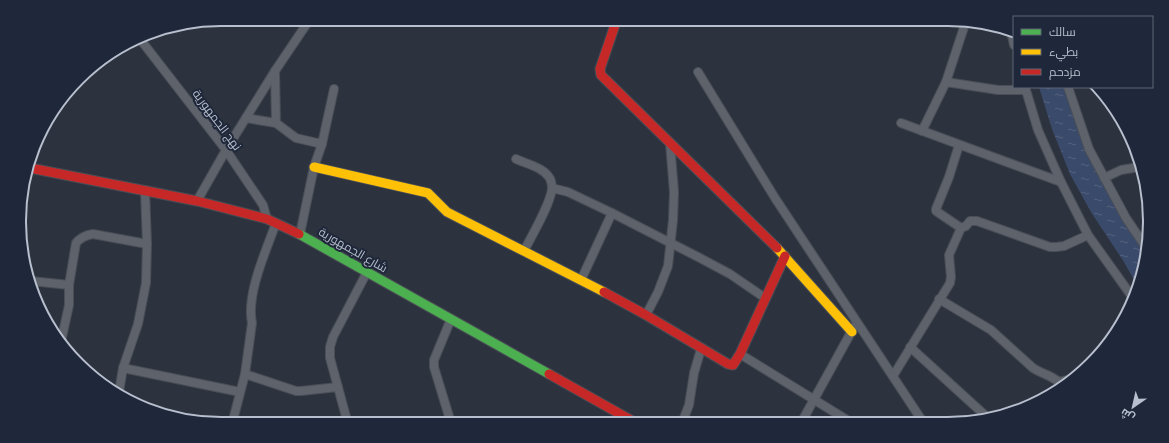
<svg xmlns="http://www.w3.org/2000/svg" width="1169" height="443" viewBox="0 0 1169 443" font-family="Signika,Cairo,sans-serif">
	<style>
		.water { fill: url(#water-ripples) }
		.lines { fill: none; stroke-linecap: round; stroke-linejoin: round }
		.street-casing { stroke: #4a4e56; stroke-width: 10 }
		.fast-casing { stroke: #4a4e56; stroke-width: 11 }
		.slow-casing { stroke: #4a4e56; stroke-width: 11 }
		.jam-casing { stroke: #4a4e56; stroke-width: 11 }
		.street { stroke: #5d626b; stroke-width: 8 }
		.fast { stroke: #4caf50; stroke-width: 9 }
		.slow { stroke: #ffc107; stroke-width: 9 }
		.jam { stroke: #c62828; stroke-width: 9 }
		.labels { text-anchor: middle; stroke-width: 4; stroke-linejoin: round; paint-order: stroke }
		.street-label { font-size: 12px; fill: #b8bfce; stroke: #1f283a }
		.rim { fill: none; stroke: #b8bfce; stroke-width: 2 }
	</style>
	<defs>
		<pattern id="water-ripples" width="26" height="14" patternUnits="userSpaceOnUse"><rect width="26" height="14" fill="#3a4a6a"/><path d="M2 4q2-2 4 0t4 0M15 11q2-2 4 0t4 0" fill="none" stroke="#54627e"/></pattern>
	</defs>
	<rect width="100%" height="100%" fill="#2d333e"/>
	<path class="water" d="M1039 87H1065L1075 121 1092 164 1113 199 1145 250 1143 274 1138 287 1124 262 1091 212 1070 174 1052 129Z"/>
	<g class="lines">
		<defs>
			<g id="street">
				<path d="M1011 31 1014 45"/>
				<path d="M140 39 226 150 263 205 267 219"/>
				<path d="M275 71 276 123"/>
				<path d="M698 72 775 198 923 422"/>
				<path d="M946 82 998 90H1026"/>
				<path d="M1025 87 1038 130 1061 182 1088 235 1133 298"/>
				<path d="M1068 87 1089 149 1126 218 1145 246"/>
				<path d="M246 118 276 123 296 138 322 144"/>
				<path d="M901 123 1061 182"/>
				<path d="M922 131 946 82 966 21"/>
				<path d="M959 145 949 177 936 209V211L961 228"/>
				<path d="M516 159C527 164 542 167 549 177 551 180 552 185 552 189 550 205 532 235 524 251"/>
				<path d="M1104 178 1121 170 1139 167"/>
				<path d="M552 188 568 192 612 213 700 258 730 274 765 298"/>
				<path d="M197 201 226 150 275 71 310 19"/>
				<path d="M300 234 314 167 322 144 334 89"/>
				<path d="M581 280 612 213"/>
				<path d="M31 281 69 285"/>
				<path d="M939 299 991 330 1033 368C1042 374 1057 377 1062 386"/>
				<path d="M646 315 658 292 668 266 673 220 674 192 670 143"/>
				<path d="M451 319 434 360V367L451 423"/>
				<path d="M61 342 69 305V285L76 243C81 237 86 235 93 234L147 244"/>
				<path d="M910 347 988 418"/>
				<path d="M740 354 852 423"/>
				<path d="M123 368 240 392"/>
				<path d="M245 374 296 391H301L338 387"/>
				<path d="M893 376 950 283 951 277 949 255 961 228 966 226 970 221H977L1050 247H1056L1064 246 1088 235"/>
				<path d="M1059 382 1073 379"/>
				<path d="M119 392 123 368 138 324 146 283 147 244 145 190"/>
				<path d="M682 423 689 405 694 373 701 349"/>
				<path d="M801 423 854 327"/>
				<path d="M232 424 245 374 252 323C246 294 266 251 276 223"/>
				<path d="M348 424 330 358V347L333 337 367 272"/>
			</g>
			<path id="fast" d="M299 234 549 374"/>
			<g id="slow">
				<path d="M314 167 428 193 447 212 604 292"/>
				<path d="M777 248 852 332"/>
			</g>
			<g id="jam">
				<path d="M617 19 600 69 601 75 777 248"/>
				<path d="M30 168 197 201 267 219 299 234"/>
				<path d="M604 292 646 315 728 364 733 365 740 354 785 256"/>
				<path d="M549 374 636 423"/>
			</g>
		</defs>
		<use href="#street" class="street-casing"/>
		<use href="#fast" class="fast-casing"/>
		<use href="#slow" class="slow-casing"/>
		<use href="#jam" class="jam-casing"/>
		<use href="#street" class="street"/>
		<use href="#fast" class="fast"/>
		<use href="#slow" class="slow"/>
		<use href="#jam" class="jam"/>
	</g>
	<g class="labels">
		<g class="street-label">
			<text transform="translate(217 120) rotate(53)" y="4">نهج الجمهورية</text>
			<text transform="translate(353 250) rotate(30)" y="4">شارع الجمهورية</text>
		</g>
	</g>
	<path d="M0 0H1169V443H0ZM221 26H948A195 195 0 0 1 1143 221V222A195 195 0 0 1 948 417H221A195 195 0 0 1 26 222V221A195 195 0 0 1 221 26Z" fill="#1f283a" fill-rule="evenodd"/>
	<path class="rim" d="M221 26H948A195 195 0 0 1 1143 221V222A195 195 0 0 1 948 417H221A195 195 0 0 1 26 222V221A195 195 0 0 1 221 26Z"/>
	<rect x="1013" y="16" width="140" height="72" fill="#1f283a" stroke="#5c6475"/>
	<rect x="1021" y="29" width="20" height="6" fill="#4caf50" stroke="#5c6475"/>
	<text x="1049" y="36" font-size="12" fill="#b8bfce">سالك</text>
	<rect x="1021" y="49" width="20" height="6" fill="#ffc107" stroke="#5c6475"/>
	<text x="1049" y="56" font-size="12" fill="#b8bfce">بطيء</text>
	<rect x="1021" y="69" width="20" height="6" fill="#c62828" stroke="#5c6475"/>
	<text x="1049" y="76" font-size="12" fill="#b8bfce">مزدحم</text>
	<g transform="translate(1133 407) rotate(214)" stroke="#1f283a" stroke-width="3" paint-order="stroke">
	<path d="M0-3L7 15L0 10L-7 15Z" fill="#b8bfce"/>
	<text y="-6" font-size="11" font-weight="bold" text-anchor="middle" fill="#b8bfce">ش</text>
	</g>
</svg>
